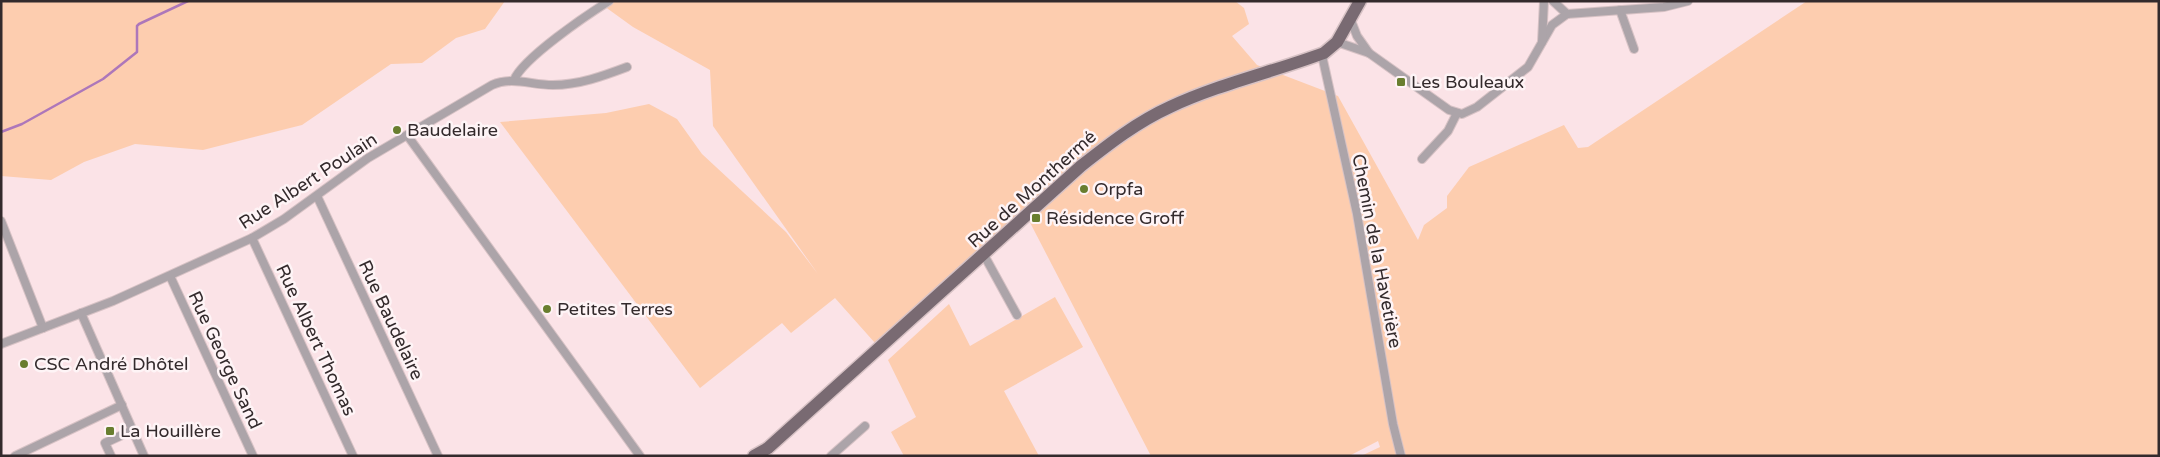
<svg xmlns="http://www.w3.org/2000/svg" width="2160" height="457" viewBox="0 0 2160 457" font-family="'Varela Round',sans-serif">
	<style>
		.green { fill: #fdcdaf }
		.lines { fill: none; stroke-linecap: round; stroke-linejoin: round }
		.stream { stroke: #ad77ba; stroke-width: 2.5 }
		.street-casing { stroke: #d7c2c5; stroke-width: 10 }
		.primary-casing { stroke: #d7c2c5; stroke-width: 15 }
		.street { stroke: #aca4a9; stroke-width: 8 }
		.primary { stroke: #796a72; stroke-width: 12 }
		.poi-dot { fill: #697e2f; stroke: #fef4f6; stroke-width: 2 }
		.labels { text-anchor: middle; stroke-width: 5; stroke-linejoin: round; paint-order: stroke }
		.poi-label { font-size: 18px; fill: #332a2c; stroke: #fef4f6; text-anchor: start }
		.street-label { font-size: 18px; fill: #332a2c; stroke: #fef4f6 }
	</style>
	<rect width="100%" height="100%" fill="#fbe3e7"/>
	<g class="green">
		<path d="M1 1H505L485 29 456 38 422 63 391 64 302 125 203 150 135 144 84 162 51 180 1 176Z"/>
		<path d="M597 1H1235L1244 8 1249 24 1232 36 1257 65 1338 96 1418 240 1424 225 1447 208V196L1469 167 1564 125 1578 148 1588 147 1807 1H2159V456H1361L1380 447 1378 441 1349 456H1151L1023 209 875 343 835 298 791 333 782 323 700 388 500 122 606 113 649 104 677 119 702 154 786 232 818 274 713 126 710 70 633 27Z"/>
		<path d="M1055 297 1083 347 1004 391 1039 456H904L891 432 916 417 888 360 949 304 970 346Z"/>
	</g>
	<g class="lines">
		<path class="stream" d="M1 132 22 124 103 79 137 52V26L139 24 188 1"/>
		<defs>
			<g id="street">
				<path d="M1553 1 1567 14"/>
				<path d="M1620 10 1634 49"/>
				<path d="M1567 14 1664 7 1688 1"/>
				<path d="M1350 18 1357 36 1369 53"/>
				<path d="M1337 42 1369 53 1449 110 1462 114 1477 107 1528 67 1552 25 1567 14"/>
				<path d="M1542 42 1544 1"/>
				<path d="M1324 53 1323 60 1357 214 1393 424 1401 456"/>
				<path d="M514 80C523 58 587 15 609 1"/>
				<path d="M407 135 640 456"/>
				<path d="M1422 159 1448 131 1457 113"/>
				<path d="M317 196 438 456"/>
				<path d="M1 221 43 328"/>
				<path d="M252 238 353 456"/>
				<path d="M984 255 1017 315"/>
				<path d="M170 276 253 456"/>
				<path d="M81 313 144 456"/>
				<path d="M1 344 113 301 252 238 284 219 368 158 492 85C512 76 531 85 553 85 579 85 603 76 627 67"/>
				<path d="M15 456 122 405"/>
				<path d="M111 456 105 443 133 430"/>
				<path d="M831 456 865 426"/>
			</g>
			<path id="primary" d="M754 456 768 448 1081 166C1109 144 1137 122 1170 107 1219 84 1273 72 1324 53L1337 42 1360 1"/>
		</defs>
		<use href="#street" class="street-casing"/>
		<use href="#primary" class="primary-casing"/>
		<use href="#street" class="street"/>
		<use href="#primary" class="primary"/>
	</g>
	<g class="poi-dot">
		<rect x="1396" y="77" width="10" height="10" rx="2.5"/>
		<circle cx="397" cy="130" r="5"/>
		<circle cx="1084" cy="189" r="5"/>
		<rect x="1031" y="213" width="10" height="10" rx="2.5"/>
		<circle cx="547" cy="309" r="5"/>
		<circle cx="24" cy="364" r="5"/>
		<rect x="105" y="426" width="10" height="10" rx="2.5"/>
	</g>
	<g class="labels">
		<g class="poi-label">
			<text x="1411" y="88">Les Bouleaux</text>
			<text x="407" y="136">Baudelaire</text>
			<text x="1094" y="195">Orpfa</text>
			<text x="1046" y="224">Résidence Groff</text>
			<text x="557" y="315">Petites Terres</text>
			<text x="34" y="370">CSC André Dhôtel</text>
			<text x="120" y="437">La Houillère</text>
		</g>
		<g class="street-label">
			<text transform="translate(308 181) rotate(-33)" y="6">Rue Albert Poulain</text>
			<text transform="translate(1032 189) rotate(-42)" y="6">Rue de Monthermé</text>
			<text transform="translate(1377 251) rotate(79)" y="6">Chemin de la Havetière</text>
			<text transform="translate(391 320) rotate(65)" y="6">Rue Baudelaire</text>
			<text transform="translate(316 340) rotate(65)" y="6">Rue Albert Thomas</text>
			<text transform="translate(225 360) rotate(65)" y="6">Rue George Sand</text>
		</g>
	</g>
	<rect width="2160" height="457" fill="none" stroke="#332a2c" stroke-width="5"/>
</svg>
